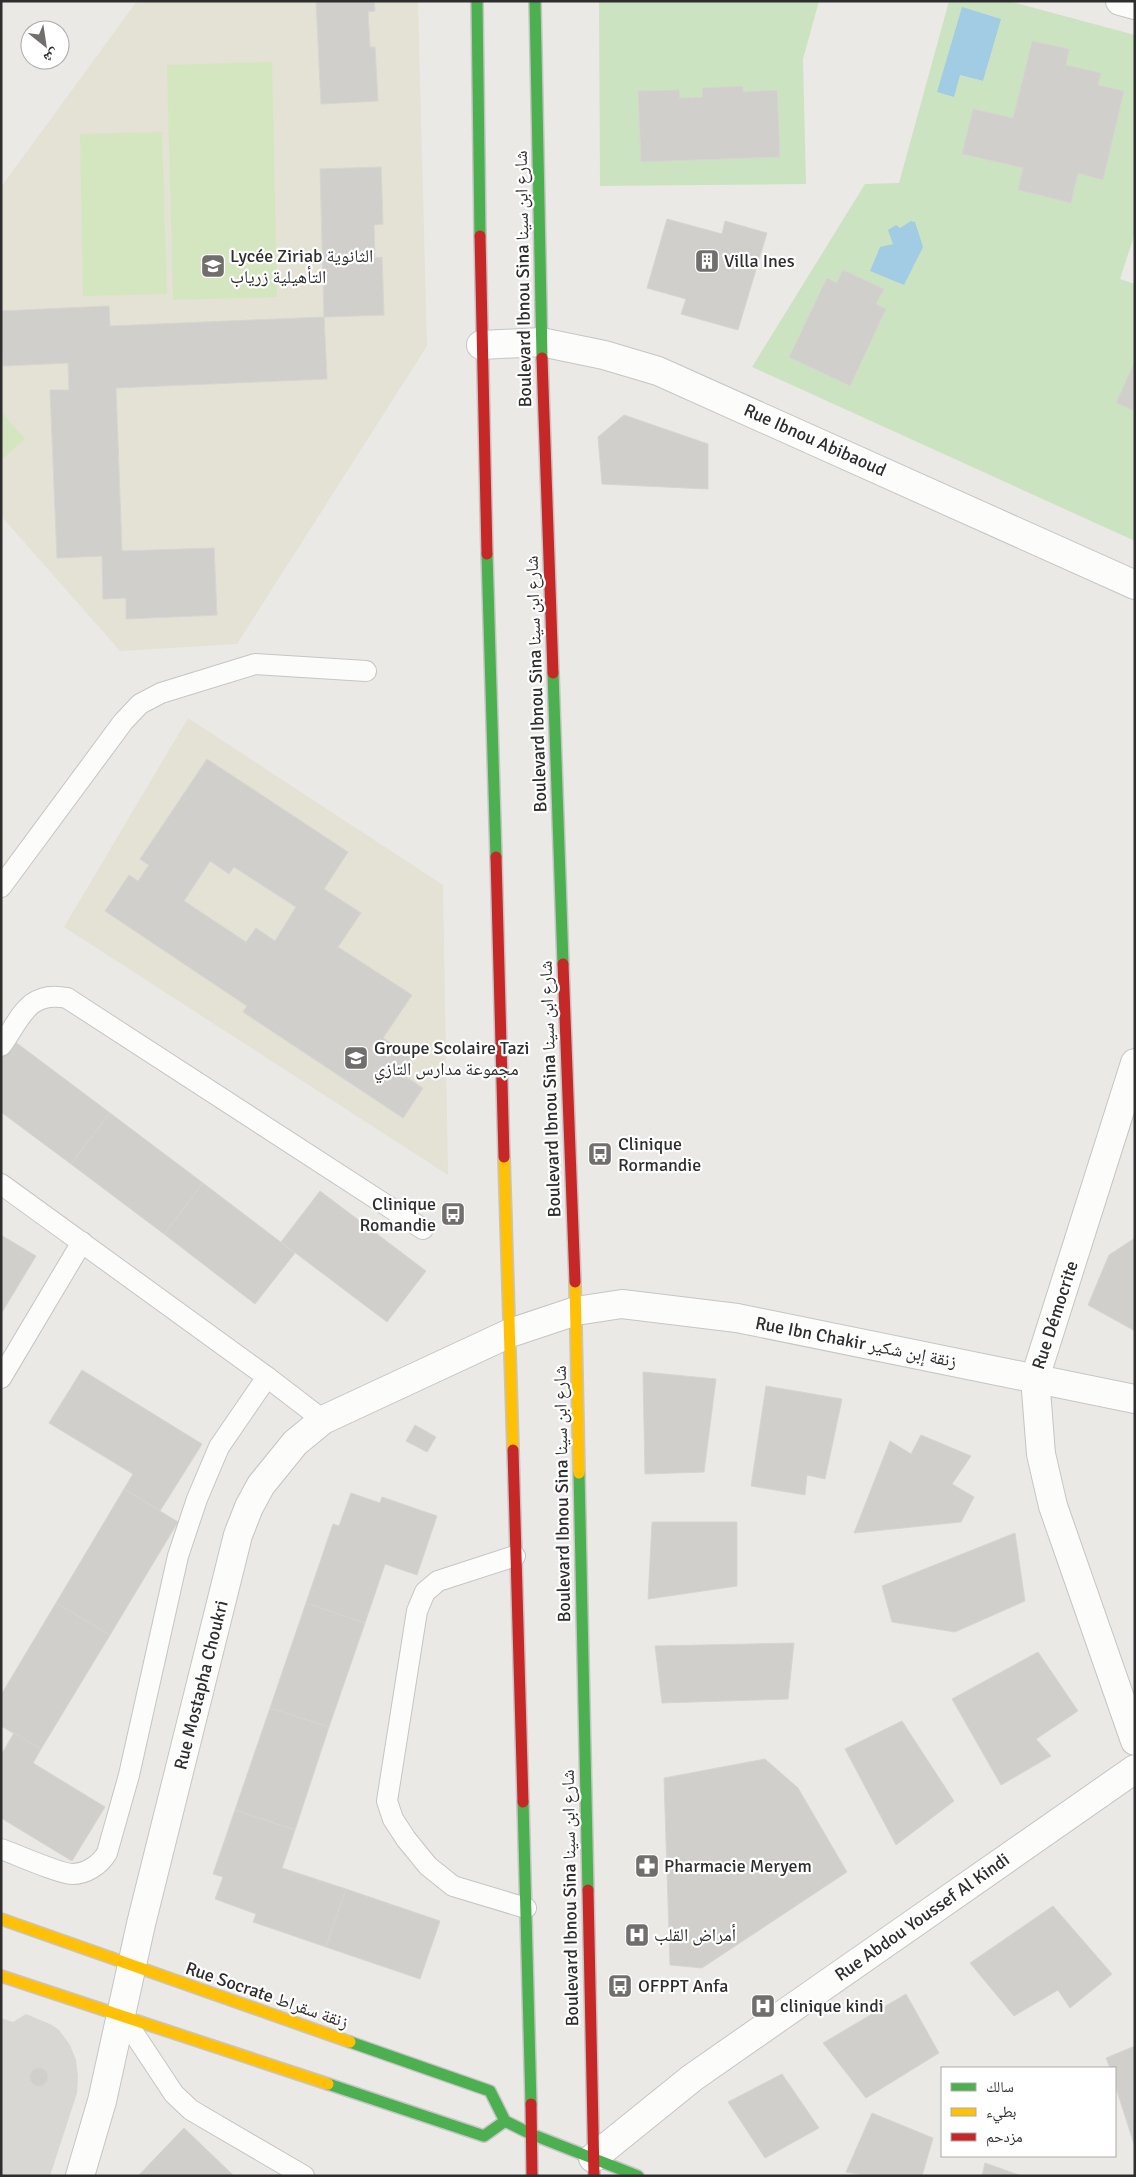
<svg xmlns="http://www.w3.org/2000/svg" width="1136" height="2177" viewBox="0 0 1136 2177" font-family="Signika,'Noto Naskh Arabic',sans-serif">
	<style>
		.education { fill: #e4e1d5 }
		.green { fill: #cce3c2; fill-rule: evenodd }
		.pitch { fill: #d4e6c0 }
		.plaza { fill: #d9d7d3 }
		.water { fill: #a2cce4 }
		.building { fill: #d0cfcb; stroke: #d6d5d1; fill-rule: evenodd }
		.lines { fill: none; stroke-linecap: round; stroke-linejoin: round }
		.lane-casing { stroke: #c6c5c5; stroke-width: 22 }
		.street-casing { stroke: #c6c5c5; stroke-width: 30 }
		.fast-casing { stroke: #c6c5c5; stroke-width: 14 }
		.slow-casing { stroke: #c6c5c5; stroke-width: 14 }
		.jam-casing { stroke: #c6c5c5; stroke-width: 14 }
		.lane { stroke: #fcfcfb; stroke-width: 20 }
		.street { stroke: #fcfcfb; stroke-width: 28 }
		.fast { stroke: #4caf50; stroke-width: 11 }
		.slow { stroke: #ffc107; stroke-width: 11 }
		.jam { stroke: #c62828; stroke-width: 11 }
		.labels { text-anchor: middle; stroke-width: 4.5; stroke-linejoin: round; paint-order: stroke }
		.poi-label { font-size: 18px; fill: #2e2e2e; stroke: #fff; text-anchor: start }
		.street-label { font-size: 18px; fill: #2e2e2e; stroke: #fff }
	</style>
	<rect width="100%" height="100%" fill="#ebe9e5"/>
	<g class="education">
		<path d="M137 1H418L427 346 237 644 120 651 1 516V187Z"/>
		<path d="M188 718 443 885 448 1175 64 927Z"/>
	</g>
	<g class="green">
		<path d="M599 1H819L803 59 806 184 600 186ZM743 86V92L777 91 780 157 641 162 638 92 679 90 680 98 703 97V88Z"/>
		<path d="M949 1H1009L1135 35V233L1120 279 1135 284V361L1117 402 1135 411V541L752 367 865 184 899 183ZM1000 19 983 81 960 75ZM1032 41 1068 49 1066 65 1100 73 1098 85 1124 91 1103 179 1078 173 1071 203 1018 190 1023 168 962 154 973 109 1013 118ZM827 279 837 283 883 290 876 304 886 309 849 386 789 356Z"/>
	</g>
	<g class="pitch">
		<path d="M272 62 277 297 173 300 167 65Z"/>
		<path d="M162 132 167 294 83 296 80 134Z"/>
		<path d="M1 412 25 439 1 460Z"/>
	</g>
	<path class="plaza" d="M26 2014 52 2025 59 2030 70 2045 76 2060 78 2077 77 2093 50 2176H1V2018L13 2022Z"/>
	<g class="water">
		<path d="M962 7 1001 19 983 81 960 75 954 97 937 92Z"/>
		<path d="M911 221 915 222 923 247 904 285 870 271 880 247 893 244 888 230 896 225 900 228Z"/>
	</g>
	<g class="building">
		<path d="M316 1H374L375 11 368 12 370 47H375L378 101 321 104Z"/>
		<path d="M1032 41 1069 49 1066 65 1101 73 1098 85 1124 91 1103 180 1078 173 1071 203 1018 190 1023 168 962 154 973 109 1013 118Z"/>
		<path d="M743 86V92L777 90 780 157 641 162 638 91 679 90 680 98 703 97 702 88Z"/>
		<path d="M381 167 383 224 374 225 375 258 382 257 384 315 324 317 320 169Z"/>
		<path d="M667 219 722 234 725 221 767 233 738 330 681 314 686 299 647 288Z"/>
		<path d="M843 270 884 289 876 304 886 309 850 386 789 357 827 278 837 283Z"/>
		<path d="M109 306 110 326 324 317 327 379 116 388 122 551 214 548 217 615 126 619V598L103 599 102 556 57 558 50 390H69L68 363 3 366 1 311Z"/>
		<path d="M1135 361V411L1116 403Z"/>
		<path d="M624 415 708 444V489L602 484 598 437Z"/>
		<path d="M207 759 348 852 324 889 361 913 338 947 412 995 383 1038 412 1056 400 1073 423 1088 403 1118 243 1012 247 1006 105 911 129 875 138 881 149 865 140 859ZM210 861 229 874 234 867 296 907 275 941 256 928 246 942 184 901Z"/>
		<path d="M14 1041 110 1113 71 1164 1 1112V1059Z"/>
		<path d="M110 1113 203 1183 164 1234 71 1164Z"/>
		<path d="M203 1183 295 1253 255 1304 164 1234Z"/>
		<path d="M320 1191 426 1271 387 1322 281 1242Z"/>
		<path d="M1 1235 36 1256 1 1314Z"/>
		<path d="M1135 1238V1331L1088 1305 1109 1255Z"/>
		<path d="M82 1370 202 1444 160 1511 124 1489 133 1474 49 1423Z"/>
		<path d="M643 1372 716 1379 704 1472 645 1474Z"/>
		<path d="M766 1386 842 1399 825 1479 807 1475 805 1495 751 1486Z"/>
		<path d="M415 1425 436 1437 427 1452 406 1441Z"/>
		<path d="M921 1435 971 1456 952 1484 974 1497 961 1522 854 1533 890 1441 911 1454Z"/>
		<path d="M124 1489 178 1522 110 1635 56 1603Z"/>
		<path d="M351 1493 380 1503 382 1497 437 1516 417 1575 385 1564 365 1623 306 1603 333 1524 339 1526Z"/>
		<path d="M652 1522H737V1586L648 1599Z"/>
		<path d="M1015 1533 1025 1601 955 1632 892 1622 882 1586Z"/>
		<path d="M56 1603 110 1635 41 1749 1 1726V1695Z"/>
		<path d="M306 1603 365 1623 329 1727 270 1708Z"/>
		<path d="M794 1643 788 1699 662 1703 655 1646Z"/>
		<path d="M1038 1652 1078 1711 1036 1739 1051 1756 1001 1785 952 1699Z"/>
		<path d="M270 1708 329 1727 295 1830 235 1810Z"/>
		<path d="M902 1721 954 1801 896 1845 845 1749Z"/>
		<path d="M14 1733 41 1749 33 1763 105 1807 72 1861 1 1818V1755Z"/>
		<path d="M765 1759 798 1788 847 1872 702 1968 670 1965 664 1778Z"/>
		<path d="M235 1810 295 1830 282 1868 346 1889 326 1947 253 1922 256 1914 215 1899 223 1877 213 1874Z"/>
		<path d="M346 1889 440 1921 420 1979 326 1947Z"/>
		<path d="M1053 1906 1112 1974 1070 2008 1058 1990 1014 2016 970 1963Z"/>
		<path d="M906 1994 939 2053 866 2098 823 2043Z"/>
		<path d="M1135 2046V2144H1134L1115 2085V2068H1110L1106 2058Z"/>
		<circle cx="39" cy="2077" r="9"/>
		<path d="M782 2074 819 2128 765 2158 728 2102Z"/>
		<path d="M872 2113 933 2138 922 2176H869L846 2172Z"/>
		<path d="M184 2128 234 2176H138Z"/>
		<path d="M985 2163 1022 2176H982Z"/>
	</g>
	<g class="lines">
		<defs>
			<g id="lane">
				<path d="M1 887 123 722 140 704 161 693 255 664 366 671"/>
				<path d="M1 1046C21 1018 28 990 67 998L423 1229"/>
				<path d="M1 1184 267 1377 323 1420"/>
				<path d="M1 1378 82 1242"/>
				<path d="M515 1556 438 1581 425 1592 417 1611 387 1801 393 1819 406 1839 428 1866 453 1886 526 1908"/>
				<path d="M1 1849C15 1854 60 1874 72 1874 86 1874 100 1865 107 1853L129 1775 178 1556 197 1499 219 1447 267 1377"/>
				<path d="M121 2014 174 2094 191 2110 304 2176"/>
			</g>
			<g id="street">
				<path d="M1120 1 1135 5"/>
				<path d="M481 345 541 342 604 355 658 371 1135 585"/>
				<path d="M1135 1063 1035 1378 1041 1454 1053 1506 1135 1741"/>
				<path d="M593 2158 692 2078 1135 1769"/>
				<path d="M80 2176 102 2101 141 1924 238 1535 249 1507 261 1485 295 1443 323 1420 510 1333 576 1311 622 1304 737 1318 1135 1399"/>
			</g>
			<g id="fast">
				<path d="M477 1 480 236"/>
				<path d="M535 1 542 358"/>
				<path d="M487 554 496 857"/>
				<path d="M553 673 563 964"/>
				<path d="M579 1473 588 1890"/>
				<path d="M523 1802 531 2104"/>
				<path d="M350 2042 490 2091 505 2121 531 2134 638 2176"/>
				<path d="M328 2084 484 2136 505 2121"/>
			</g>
			<g id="slow">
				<path d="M504 1157 513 1450"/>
				<path d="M575 1282 579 1473"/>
				<path d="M1 1919 350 2042"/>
				<path d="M1 1976 328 2084"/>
			</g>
			<g id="jam">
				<path d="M480 236 487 554"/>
				<path d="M542 358 553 673"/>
				<path d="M496 857 504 1157"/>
				<path d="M563 964 575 1282"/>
				<path d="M513 1450 523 1802"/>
				<path d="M588 1890 594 2176"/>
				<path d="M531 2104 532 2176"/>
			</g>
		</defs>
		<use href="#lane" class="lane-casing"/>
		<use href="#street" class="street-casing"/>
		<use href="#fast" class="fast-casing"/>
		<use href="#slow" class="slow-casing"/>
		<use href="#jam" class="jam-casing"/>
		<use href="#lane" class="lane"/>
		<use href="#street" class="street"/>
		<use href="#fast" class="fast"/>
		<use href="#slow" class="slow"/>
		<use href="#jam" class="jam"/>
	</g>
	<defs>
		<symbol id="building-square" viewBox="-11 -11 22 22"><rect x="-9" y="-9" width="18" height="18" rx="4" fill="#706f6e" stroke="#fff"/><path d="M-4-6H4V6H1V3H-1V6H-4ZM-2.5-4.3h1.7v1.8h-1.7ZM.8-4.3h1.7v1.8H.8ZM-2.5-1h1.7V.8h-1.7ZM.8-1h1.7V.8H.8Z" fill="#fff"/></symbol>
		<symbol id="school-square" viewBox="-11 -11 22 22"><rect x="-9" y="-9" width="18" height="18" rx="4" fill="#706f6e" stroke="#fff"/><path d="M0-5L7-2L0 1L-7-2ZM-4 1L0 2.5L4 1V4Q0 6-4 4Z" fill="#fff"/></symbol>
		<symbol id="bus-square" viewBox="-11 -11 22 22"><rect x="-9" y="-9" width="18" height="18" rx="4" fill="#706f6e" stroke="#fff"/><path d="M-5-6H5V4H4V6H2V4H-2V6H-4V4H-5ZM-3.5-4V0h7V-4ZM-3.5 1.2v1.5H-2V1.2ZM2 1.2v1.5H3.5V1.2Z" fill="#fff"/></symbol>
		<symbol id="pharmacy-square" viewBox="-11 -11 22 22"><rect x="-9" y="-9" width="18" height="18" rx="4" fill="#706f6e" stroke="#fff"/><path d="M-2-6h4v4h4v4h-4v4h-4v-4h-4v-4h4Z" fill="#fff"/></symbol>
		<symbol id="hospital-square" viewBox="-11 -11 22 22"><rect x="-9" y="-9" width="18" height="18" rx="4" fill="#706f6e" stroke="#fff"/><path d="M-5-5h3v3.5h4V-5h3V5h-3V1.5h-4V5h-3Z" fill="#fff"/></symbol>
	</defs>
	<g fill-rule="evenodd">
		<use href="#building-square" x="693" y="247" width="28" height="28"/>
		<use href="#school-square" x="199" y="252" width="28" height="28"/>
		<use href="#school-square" x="342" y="1044" width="28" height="28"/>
		<use href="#bus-square" x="586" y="1140" width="28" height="28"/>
		<use href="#bus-square" x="439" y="1200" width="28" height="28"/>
		<use href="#pharmacy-square" x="633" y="1852" width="28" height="28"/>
		<use href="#hospital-square" x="623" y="1921" width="28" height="28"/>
		<use href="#bus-square" x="606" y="1972" width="28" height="28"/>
		<use href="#hospital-square" x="749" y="1992" width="28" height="28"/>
	</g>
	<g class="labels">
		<g class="poi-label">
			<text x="230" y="262">Lycée Ziriab الثانوية<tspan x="230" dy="21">التأهيلية زرياب</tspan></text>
			<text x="724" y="267">Villa Ines</text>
			<text x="374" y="1054">Groupe Scolaire Tazi<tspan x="374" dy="21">مجموعة مدارس التازي</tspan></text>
			<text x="618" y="1150">Clinique<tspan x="618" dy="21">Rormandie</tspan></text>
			<text x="436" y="1210" text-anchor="end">Clinique<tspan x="436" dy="21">Romandie</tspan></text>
			<text x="664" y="1872">Pharmacie Meryem</text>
			<text x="654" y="1941">أمراض القلب</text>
			<text x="638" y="1992">OFPPT Anfa</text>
			<text x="780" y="2012">clinique kindi</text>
		</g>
		<g class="street-label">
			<text transform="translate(523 279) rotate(-91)" y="6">Boulevard Ibnou Sina شارع ابن سينا</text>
			<text transform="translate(815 440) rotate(24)" y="6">Rue Ibnou Abibaoud</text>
			<text transform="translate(536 684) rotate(-92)" y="6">Boulevard Ibnou Sina شارع ابن سينا</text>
			<text transform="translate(550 1089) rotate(-92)" y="6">Boulevard Ibnou Sina شارع ابن سينا</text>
			<text transform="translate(1055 1315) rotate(-72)" y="6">Rue Démocrite</text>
			<text transform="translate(856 1342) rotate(11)" y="6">Rue Ibn Chakir زنقة إبن شكير</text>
			<text transform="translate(562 1494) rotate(-91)" y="6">Boulevard Ibnou Sina شارع ابن سينا</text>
			<text transform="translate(201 1685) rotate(-76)" y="6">Rue Mostapha Choukri</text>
			<text transform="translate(570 1898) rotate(-91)" y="6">Boulevard Ibnou Sina شارع ابن سينا</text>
			<text transform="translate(922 1917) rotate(-35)" y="6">Rue Abdou Youssef Al Kindi</text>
			<text transform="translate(267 1995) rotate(19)" y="6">Rue Socrate زنقة سقراط</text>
		</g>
	</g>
	<rect width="1136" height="2177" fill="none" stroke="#2e2e2e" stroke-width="5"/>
	<rect x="941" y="2067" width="175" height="90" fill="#ffffff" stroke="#ababab"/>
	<rect x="951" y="2083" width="25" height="8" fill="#4caf50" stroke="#ababab"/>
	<text x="986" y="2092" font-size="15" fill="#2e2e2e">سالك</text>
	<rect x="951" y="2108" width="25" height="8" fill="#ffc107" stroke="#ababab"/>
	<text x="986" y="2117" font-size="15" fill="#2e2e2e">بطيء</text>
	<rect x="951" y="2133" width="25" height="8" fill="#c62828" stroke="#ababab"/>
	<text x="986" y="2142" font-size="15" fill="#2e2e2e">مزدحم</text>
	<g transform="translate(45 45) rotate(150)"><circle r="24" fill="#ffffff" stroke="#ababab"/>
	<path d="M0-4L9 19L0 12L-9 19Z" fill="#706f6e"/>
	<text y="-8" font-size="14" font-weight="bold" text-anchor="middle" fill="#2e2e2e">ش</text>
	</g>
</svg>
